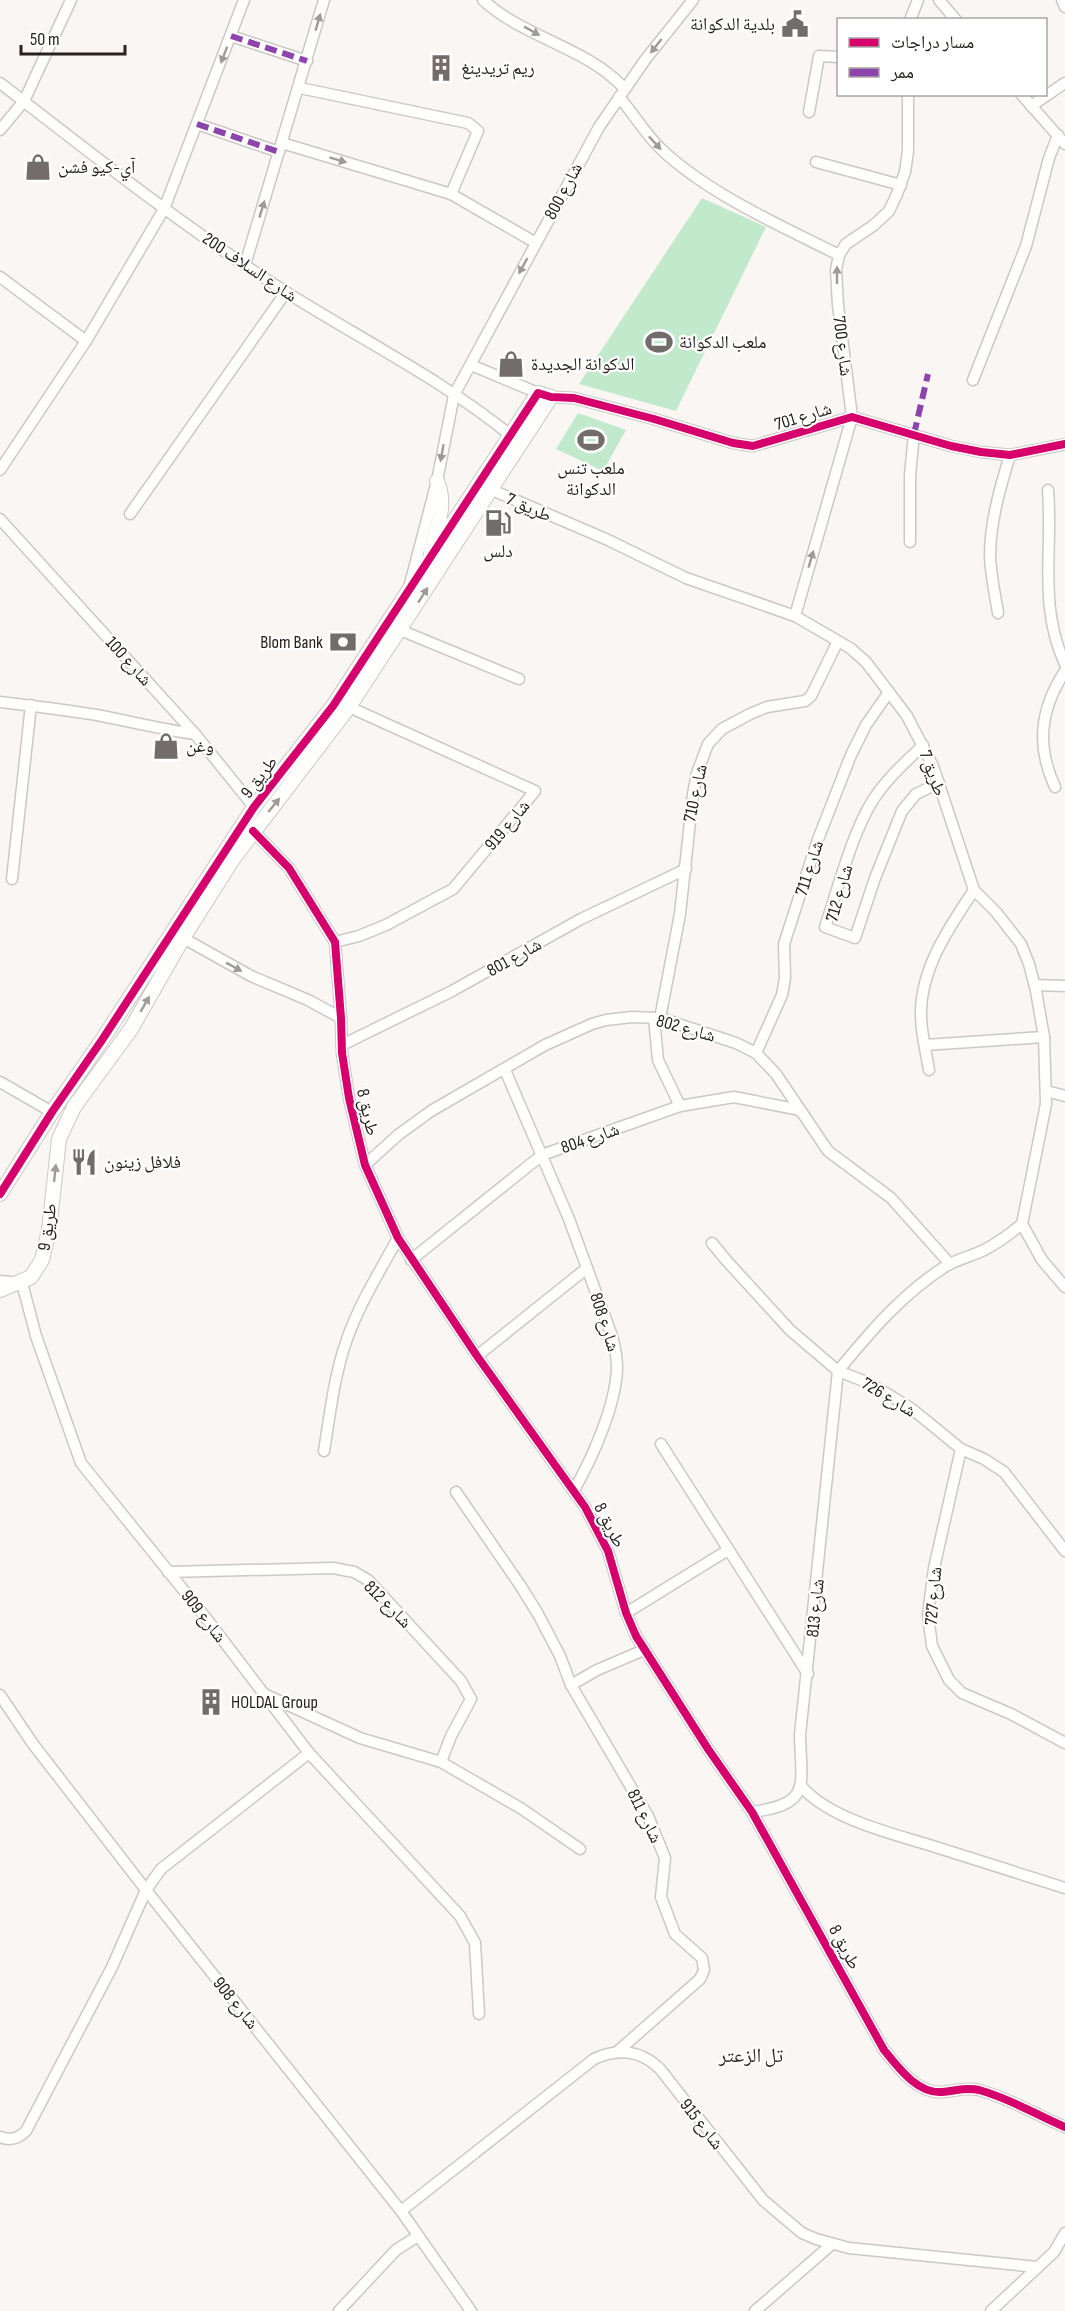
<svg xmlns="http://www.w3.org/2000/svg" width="1065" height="2311" viewBox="0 0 1065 2311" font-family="'Sofia Sans Condensed','Noto Naskh Arabic',sans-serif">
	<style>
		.green { fill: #c1eacc }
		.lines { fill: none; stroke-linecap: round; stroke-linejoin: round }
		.minor-casing { stroke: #ccc8c5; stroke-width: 13 }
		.tertiary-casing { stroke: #ccc8c5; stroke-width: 16 }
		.minor { stroke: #fefefd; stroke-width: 10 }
		.tertiary { stroke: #fefefd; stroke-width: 14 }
		.quiet { stroke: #8e44ad; stroke-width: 6; stroke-dasharray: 12 6; stroke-linecap: butt }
		.cycleway-casing { stroke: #fff; stroke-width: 11 }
		.cycleway { stroke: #d6006c; stroke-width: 8 }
		.oneway { fill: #9e9b99 }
		.labels { text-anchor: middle; stroke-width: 4.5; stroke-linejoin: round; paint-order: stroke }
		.poi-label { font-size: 18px; fill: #28221f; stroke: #fff; text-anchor: start }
		.street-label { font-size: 18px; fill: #28221f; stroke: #fff }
		.neighbourhood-label { font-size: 20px; fill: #372c26; stroke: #fff }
	</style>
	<rect width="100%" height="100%" fill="#faf6f4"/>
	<g class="green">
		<path d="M702 198 766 227 676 411 579 384Z"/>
		<path d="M578 413 626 430 603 471 556 449Z"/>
	</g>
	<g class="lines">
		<defs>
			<g id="minor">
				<path d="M483 0C524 38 586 47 624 88"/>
				<path d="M939 0 956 20"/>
				<path d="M1062 0 1065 7"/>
				<path d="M910 20 918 0"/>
				<path d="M231 36 307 61"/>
				<path d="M0 83C93 155 186 229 286 292 362 340 445 381 515 439"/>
				<path d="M300 88 468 123 478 131 451 194"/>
				<path d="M1021 94 1065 144"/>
				<path d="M619 97C634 114 645 134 662 150 709 194 781 226 839 255"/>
				<path d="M1031 106 1065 83"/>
				<path d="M809 112 819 56 838 57"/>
				<path d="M197 124 279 152"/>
				<path d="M0 130 24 101 71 0"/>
				<path d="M282 143 451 194 536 243"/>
				<path d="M816 162 901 185"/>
				<path d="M245 265 324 0"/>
				<path d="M0 277 86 341"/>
				<path d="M471 365 538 393"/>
				<path d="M973 380 1026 246 1049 158 1058 135"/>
				<path d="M551 397 574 398 654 419 733 443 753 446 852 417 951 446 981 452 1010 455 1065 444"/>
				<path d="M0 470 86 341 164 209 244 0"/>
				<path d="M485 487 608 540 686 578 795 616 850 648 866 662 907 716 933 766 974 890 996 912 1021 944 1029 964 1036 991 1044 1037 1046 1104 1022 1224 1042 1260 1065 1287"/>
				<path d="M1048 490C1053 550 1038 606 1065 664"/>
				<path d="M130 514 286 292"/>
				<path d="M0 519 195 734 254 807"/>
				<path d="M910 542V475L914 434"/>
				<path d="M410 584 437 481 454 395 599 127 645 60 693 0"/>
				<path d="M998 613C995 595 991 576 990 557 990 522 1000 488 1010 455"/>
				<path d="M795 616 852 417 838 305 836 270 839 255 846 244 874 225 889 211 897 194 905 172 908 151V94"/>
				<path d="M400 630 519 679"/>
				<path d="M0 702C34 706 68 710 102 716 133 722 163 730 195 734"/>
				<path d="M923 745C906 762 886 779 873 800 852 833 838 889 825 927L855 938 875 878 902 811 916 794 939 783"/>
				<path d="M1055 787C1036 746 1040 709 1065 671"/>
				<path d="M253 831 289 868 335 942 341 1018 342 1053 349 1098 365 1165 398 1238 477 1356 585 1507 608 1551 626 1613 636 1636 708 1749 752 1812 884 2050C898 2067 917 2094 942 2092 955 2091 966 2087 979 2090 1009 2098 1037 2115 1065 2127"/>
				<path d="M12 879 31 705"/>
				<path d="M183 938 251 976 308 1000 341 1018"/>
				<path d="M335 942 359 936 386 925 453 889 535 791 349 707"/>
				<path d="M1035 985 1065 986"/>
				<path d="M654 1018 658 1060 680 1106"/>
				<path d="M660 1018 680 914 693 794 697 773 708 744 722 729 750 714 767 707 805 701 811 696 838 641"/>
				<path d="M342 1045 452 991 581 919 686 869"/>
				<path d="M925 1045 1044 1037"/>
				<path d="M756 1053 782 995 785 978 784 944 817 842 851 755 866 725 889 692"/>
				<path d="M505 1070 569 1219 612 1336C615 1347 617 1357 617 1368 616 1405 592 1459 574 1490"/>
				<path d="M929 1070C926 1052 921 1033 921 1015 920 969 950 926 974 890"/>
				<path d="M0 1082 52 1112"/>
				<path d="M1046 1091 1065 1096"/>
				<path d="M365 1165 398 1135 431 1111 545 1045 592 1024 606 1020 632 1017 660 1018 736 1043 756 1053 776 1074 828 1151 891 1198 950 1264"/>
				<path d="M712 1243 726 1260 790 1330 838 1371 869 1383 886 1393 912 1409 961 1449 984 1459 1004 1472 1065 1551"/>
				<path d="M411 1260 542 1155 680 1106 734 1097 800 1110"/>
				<path d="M0 1281 22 1283 36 1336 81 1463 206 1618 309 1753 460 1916 475 1943 479 2014"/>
				<path d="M477 1356 587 1268"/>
				<path d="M838 1371C870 1332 902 1294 946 1266 958 1259 972 1256 984 1250 998 1243 1010 1234 1022 1224"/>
				<path d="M661 1444 808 1674"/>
				<path d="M961 1449 934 1568 928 1615 932 1646 949 1680 962 1693 1011 1714 1065 1743"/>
				<path d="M324 1451C330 1414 334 1377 346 1342 358 1306 380 1271 398 1238"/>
				<path d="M456 1492 520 1585 538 1614 560 1656 571 1685 648 1816 665 1858 661 1897 675 1934 702 1958 704 1970 700 1979 617 2052"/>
				<path d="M168 1572 333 1568 354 1572 368 1580 461 1681 471 1699 451 1736 441 1762"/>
				<path d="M626 1613 728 1550"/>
				<path d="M571 1685 597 1670 644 1650"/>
				<path d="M264 1694 360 1738 441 1762 522 1809 580 1849"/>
				<path d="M0 1695 33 1744 146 1890 401 2211 471 2311"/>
				<path d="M801 1786C831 1821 899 1835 942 1849 983 1862 1024 1875 1065 1888"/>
				<path d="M752 1812C812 1804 801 1786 800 1735L838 1371"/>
				<path d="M0 2137C10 2141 19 2138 26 2131L112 1967 146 1890 161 1869 309 1753"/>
				<path d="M401 2211 594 2059C618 2048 641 2050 660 2069L763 2200 802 2233 816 2239 849 2248 1037 2267"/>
				<path d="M339 2311 396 2250 418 2236"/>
				<path d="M755 2311 832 2244"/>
				<path d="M991 2311 1054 2252 1065 2233"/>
			</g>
			<g id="tertiary">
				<path d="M431 551C437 527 447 505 437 481"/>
				<path d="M0 1194 52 1112 102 1040 254 807 333 706 538 393 551 397 349 707 233 859 183 938 131 1029 74 1107 59 1139 49 1230 42 1260 31 1277 0 1290"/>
			</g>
		</defs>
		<use href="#minor" class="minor-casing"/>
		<use href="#tertiary" class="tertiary-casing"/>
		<use href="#minor" class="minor"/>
		<use href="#tertiary" class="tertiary"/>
		<g class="quiet">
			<path d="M231 36 307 61"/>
			<path d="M197 124 279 152"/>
			<path d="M914 434 928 374"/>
		</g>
		<defs>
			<g id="cycleway">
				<path d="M253 831 289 868 335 942 341 1018 342 1053 349 1098 365 1165 398 1238 477 1356 585 1507 608 1551 626 1613 636 1636 708 1749 752 1812 884 2050C898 2067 917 2094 942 2092 955 2091 966 2087 979 2090 1009 2098 1037 2115 1065 2127"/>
				<path d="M0 1194 52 1112 102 1040 254 807 333 706 538 393 551 397 574 398 654 419 733 443 753 446 852 417 951 446 981 452 1010 455 1065 444"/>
			</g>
		</defs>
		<use href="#cycleway" class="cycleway-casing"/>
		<use href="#cycleway" class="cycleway"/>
	</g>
	<defs><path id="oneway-solid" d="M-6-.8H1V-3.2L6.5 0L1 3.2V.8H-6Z" transform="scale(1.5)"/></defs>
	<g class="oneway">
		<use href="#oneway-solid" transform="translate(318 22) rotate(-74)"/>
		<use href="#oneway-solid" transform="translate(532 31) rotate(29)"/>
		<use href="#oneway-solid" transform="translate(656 46) rotate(128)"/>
		<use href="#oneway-solid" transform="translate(224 55) rotate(111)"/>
		<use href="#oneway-solid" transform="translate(655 143) rotate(47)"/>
		<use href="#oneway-solid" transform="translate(338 160) rotate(17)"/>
		<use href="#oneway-solid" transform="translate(262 209) rotate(-73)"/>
		<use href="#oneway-solid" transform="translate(523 266) rotate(119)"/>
		<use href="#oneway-solid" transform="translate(837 275) rotate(-90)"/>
		<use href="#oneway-solid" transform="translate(442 453) rotate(100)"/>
		<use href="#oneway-solid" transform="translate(811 559) rotate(-74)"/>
		<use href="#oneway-solid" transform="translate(423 595) rotate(-57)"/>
		<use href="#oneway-solid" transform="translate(274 805) rotate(-51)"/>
		<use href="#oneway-solid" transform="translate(234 967) rotate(29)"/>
		<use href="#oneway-solid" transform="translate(145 1004) rotate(-60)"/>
		<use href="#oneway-solid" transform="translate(55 1173) rotate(-84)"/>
	</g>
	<defs>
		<symbol id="civic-bare" viewBox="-9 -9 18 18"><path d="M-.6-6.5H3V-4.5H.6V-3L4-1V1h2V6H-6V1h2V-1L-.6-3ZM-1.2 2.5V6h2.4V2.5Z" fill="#726c6a" stroke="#fff" stroke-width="2.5" paint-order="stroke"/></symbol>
		<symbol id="building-bare" viewBox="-9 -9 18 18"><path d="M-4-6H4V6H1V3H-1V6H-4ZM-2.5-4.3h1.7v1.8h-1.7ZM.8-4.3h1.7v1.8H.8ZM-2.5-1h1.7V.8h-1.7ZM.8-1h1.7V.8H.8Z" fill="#726c6a" stroke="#fff" stroke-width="2.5" paint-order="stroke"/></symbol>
		<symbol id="shop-bare" viewBox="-9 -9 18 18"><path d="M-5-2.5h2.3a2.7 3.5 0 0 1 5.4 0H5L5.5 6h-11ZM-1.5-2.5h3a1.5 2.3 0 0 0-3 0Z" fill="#726c6a" stroke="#fff" stroke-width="2.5" paint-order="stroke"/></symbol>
		<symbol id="stadium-bare" viewBox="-9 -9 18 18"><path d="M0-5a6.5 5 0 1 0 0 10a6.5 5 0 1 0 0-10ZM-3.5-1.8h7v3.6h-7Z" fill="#726c6a" stroke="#fff" stroke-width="2.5" paint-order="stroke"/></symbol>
		<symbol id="fuel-bare" viewBox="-9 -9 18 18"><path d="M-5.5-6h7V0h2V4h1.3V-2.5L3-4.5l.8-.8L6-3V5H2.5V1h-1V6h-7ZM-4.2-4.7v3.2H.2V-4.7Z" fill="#726c6a" stroke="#fff" stroke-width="2.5" paint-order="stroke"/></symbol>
		<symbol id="bank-bare" viewBox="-9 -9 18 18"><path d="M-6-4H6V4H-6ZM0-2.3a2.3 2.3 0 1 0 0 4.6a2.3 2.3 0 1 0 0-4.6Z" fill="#726c6a" stroke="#fff" stroke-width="2.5" paint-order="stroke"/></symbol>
		<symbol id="restaurant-bare" viewBox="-9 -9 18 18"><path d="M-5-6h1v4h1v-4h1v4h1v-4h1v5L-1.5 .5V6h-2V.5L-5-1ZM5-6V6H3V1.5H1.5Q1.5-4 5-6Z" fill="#726c6a" stroke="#fff" stroke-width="2.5" paint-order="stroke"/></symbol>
	</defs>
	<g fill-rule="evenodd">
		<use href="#civic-bare" x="776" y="5" width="38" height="38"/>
		<use href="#building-bare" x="422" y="49" width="38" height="38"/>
		<use href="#shop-bare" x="19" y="148" width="38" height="38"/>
		<use href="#stadium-bare" x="640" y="323" width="38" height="38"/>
		<use href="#shop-bare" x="492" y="345" width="38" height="38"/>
		<use href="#stadium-bare" x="572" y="421" width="38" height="38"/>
		<use href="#fuel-bare" x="479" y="504" width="38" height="38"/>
		<use href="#bank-bare" x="324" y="623" width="38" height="38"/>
		<use href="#shop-bare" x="147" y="727" width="38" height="38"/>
		<use href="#restaurant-bare" x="65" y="1143" width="38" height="38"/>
		<use href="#building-bare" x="192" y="1683" width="38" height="38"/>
	</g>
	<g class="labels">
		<g class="poi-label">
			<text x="775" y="30" text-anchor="end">بلدية الدكوانة</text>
			<text x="461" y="74">ريم تريدينغ</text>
			<text x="58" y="173">آي-كيو فشن</text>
			<text x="679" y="348">ملعب الدكوانة</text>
			<text x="531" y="370">الدكوانة الجديدة</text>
			<text x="591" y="474" text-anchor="middle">ملعب تنس<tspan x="591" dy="21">الدكوانة</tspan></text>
			<text x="498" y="557" text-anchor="middle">دلس</text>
			<text x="323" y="648" text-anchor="end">Blom Bank</text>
			<text x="186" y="752">وغن</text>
			<text x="104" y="1168">فلافل زينون</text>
			<text x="231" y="1708">HOLDAL Group</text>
		</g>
		<g class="street-label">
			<text transform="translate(563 191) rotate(-62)" y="6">800 شارع</text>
			<text transform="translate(250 267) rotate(34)" y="6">200 شارع السلاف</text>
			<text transform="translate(843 346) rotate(83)" y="6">شارع 700</text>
			<text transform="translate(803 416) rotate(-17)" y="6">شارع 701</text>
			<text transform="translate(529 507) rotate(24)" y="6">7 طريق</text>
			<text transform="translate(129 661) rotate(48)" y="6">شارع 100</text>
			<text transform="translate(933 773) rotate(70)" y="6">7 طريق</text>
			<text transform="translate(259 777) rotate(-52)" y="6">9 طريق</text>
			<text transform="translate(695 793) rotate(-78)" y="6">شارع 710</text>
			<text transform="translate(507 825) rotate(-50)" y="6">شارع 919</text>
			<text transform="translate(809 868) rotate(-72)" y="6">شارع 711</text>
			<text transform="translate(839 893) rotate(-74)" y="6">شارع 712</text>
			<text transform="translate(514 957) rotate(-29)" y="6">شارع 801</text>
			<text transform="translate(686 1028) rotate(16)" y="6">شارع 802</text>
			<text transform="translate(368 1112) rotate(77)" y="6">طريق 8</text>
			<text transform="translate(590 1138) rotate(-19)" y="6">شارع 804</text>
			<text transform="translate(47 1227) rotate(-81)" y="6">9 طريق</text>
			<text transform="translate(605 1322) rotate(72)" y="6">شارع 808</text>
			<text transform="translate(889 1397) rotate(31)" y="6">شارع 726</text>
			<text transform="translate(610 1525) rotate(63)" y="6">طريق 8</text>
			<text transform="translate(933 1596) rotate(-85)" y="6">شارع 727</text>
			<text transform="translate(388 1604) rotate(45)" y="6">شارع 812</text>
			<text transform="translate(815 1608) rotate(-84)" y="6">شارع 813</text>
			<text transform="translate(204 1616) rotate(52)" y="6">شارع 909</text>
			<text transform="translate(645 1816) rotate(64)" y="6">شارع 811</text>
			<text transform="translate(845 1947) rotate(62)" y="6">طريق 8</text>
			<text transform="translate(236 2003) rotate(51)" y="6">شارع 908</text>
			<text transform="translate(702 2124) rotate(52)" y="6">شارع 915</text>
		</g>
		<g class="neighbourhood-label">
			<text x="751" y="2062">تل الزعتر</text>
		</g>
	</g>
	<rect x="837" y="18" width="210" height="78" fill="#ffffff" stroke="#a9a7a5" stroke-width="1.5"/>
	<rect x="849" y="38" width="30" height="9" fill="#d6006c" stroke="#a9a7a5" stroke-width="1.5"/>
	<text x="891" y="48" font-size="18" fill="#28221f">مسار دراجات</text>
	<rect x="849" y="68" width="30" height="9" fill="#8e44ad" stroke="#a9a7a5" stroke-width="1.5"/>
	<text x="891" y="78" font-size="18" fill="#28221f">ممر</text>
	<path d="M21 45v9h104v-9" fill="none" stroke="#28221f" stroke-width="3"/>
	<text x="30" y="45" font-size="18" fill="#28221f" stroke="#ffffff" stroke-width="4.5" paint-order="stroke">50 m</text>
</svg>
